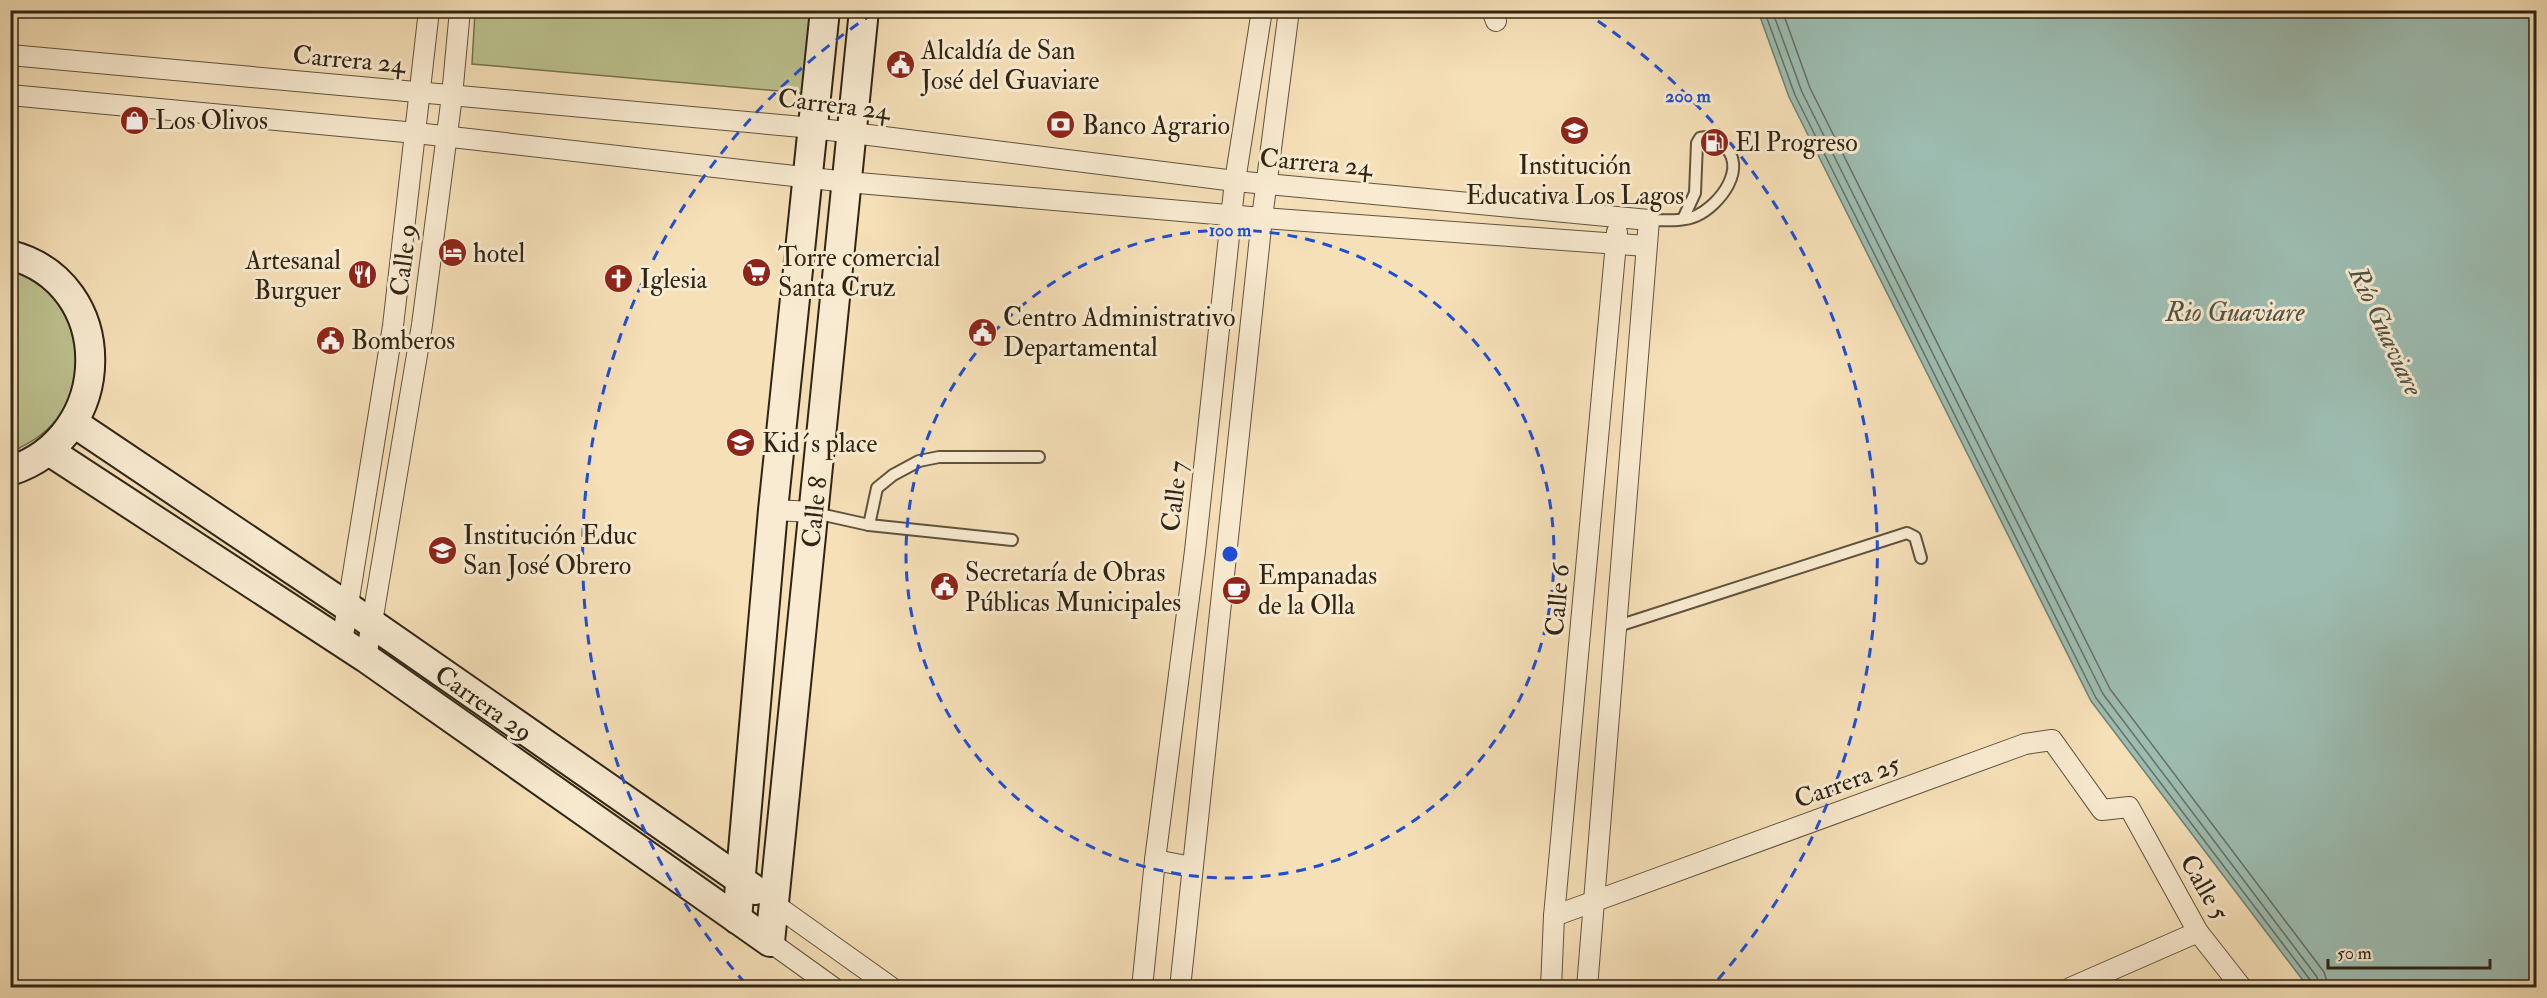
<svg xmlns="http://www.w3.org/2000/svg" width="2547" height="998" viewBox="0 0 2547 998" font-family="'IM FELL Double Pica',serif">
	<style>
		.green { fill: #bcc28f; stroke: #767352; stroke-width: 1.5 }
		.water { fill: #9dbdb2; stroke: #718073; stroke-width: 1.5 }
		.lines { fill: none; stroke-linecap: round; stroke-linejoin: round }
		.shore { stroke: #667064; stroke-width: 1.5 }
		.lane-casing { stroke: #61533e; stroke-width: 14 }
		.street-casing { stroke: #61533e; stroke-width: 22 }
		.secondary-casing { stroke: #2f2415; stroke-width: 32 }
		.lane { stroke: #f9ebd1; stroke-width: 10 }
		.street { stroke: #f9ebd1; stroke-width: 20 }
		.secondary { stroke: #f9ebd1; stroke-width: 28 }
		.ring { fill: none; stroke: #1d4ed8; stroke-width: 3; stroke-dasharray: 10 8 }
		.labels { text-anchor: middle; stroke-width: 6; stroke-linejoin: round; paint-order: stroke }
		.poi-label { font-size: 26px; fill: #2f2415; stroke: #f9ebd1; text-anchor: start }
		.street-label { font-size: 26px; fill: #2f2415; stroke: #f9ebd1 }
		.water-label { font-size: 27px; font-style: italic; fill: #505244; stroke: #f9ebd1 }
		.centre { fill: #1d4ed8; stroke: #f9ebd1; stroke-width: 3 }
		.ring-label { font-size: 18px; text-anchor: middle; font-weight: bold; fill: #1d4ed8; stroke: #f9ebd1; stroke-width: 6; stroke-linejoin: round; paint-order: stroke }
	</style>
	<rect width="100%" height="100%" fill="#f6e0b8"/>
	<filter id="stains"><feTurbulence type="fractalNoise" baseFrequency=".00333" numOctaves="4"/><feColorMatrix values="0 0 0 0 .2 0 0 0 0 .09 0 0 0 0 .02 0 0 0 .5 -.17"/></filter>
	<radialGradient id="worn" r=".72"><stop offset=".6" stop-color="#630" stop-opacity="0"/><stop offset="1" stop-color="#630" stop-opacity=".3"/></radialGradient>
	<g class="green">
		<path d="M475 11H812L802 93 472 64Z"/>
		<path d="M10 267C37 273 66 304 74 330 81 352 77 390 64 410 50 431 33 442 11 452Z"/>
	</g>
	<path class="water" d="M1758 11H2536V987H2308L2091 701 1789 97Z"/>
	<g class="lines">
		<g class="shore">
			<path d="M1764 10 1795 95 2096 698 2311 981 2312 988"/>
			<path d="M1772 10 1802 92 2103 694 2317 977 2320 988"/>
			<path d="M1782 10 1810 88 2110 689 2324 972 2329 988"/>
		</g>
		<defs>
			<g id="lane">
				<path d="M1683 219 1695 193 1697 143 1700 138 1706 137"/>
				<path d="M1649 220C1664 220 1683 222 1696 216 1720 205 1749 167 1723 145"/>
				<path d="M815 513 869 525 877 488 893 475 919 461 939 457H1039"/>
				<path d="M869 525 1012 540"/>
				<path d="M1618 626 1907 533 1915 537 1921 558"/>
			</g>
			<g id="street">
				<path d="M1492 10 1496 21"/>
				<path d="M10 55 813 128 1235 181 1649 220 1587 988"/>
				<path d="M10 95 416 133 847 182 1262 218 1646 246"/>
				<path d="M773 510 814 512"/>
				<path d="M342 642 393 326 429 10"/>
				<path d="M366 658 422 325 452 96 460 10"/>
				<path d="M1155 860 1192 867"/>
				<path d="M774 904 892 988"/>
				<path d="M1554 916 2025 744 2052 740 2102 810 2129 807 2198 932 2242 988"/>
				<path d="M770 942 834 988"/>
				<path d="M1142 988 1155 860 1195 551 1235 181 1262 10"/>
				<path d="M1180 988 1262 218 1289 10"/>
				<path d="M1551 988 1554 916 1617 232"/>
				<path d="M2070 988 2198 932"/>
			</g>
			<g id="secondary">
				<path d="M10 255C118 283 116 437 10 471"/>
				<path d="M74 423 348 607 755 890"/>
				<path d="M49 451 366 658 770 942 864 10"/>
				<path d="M737 919 773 510 825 10"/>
			</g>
		</defs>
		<use href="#lane" class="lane-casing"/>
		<use href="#street" class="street-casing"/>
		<use href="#secondary" class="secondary-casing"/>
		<use href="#lane" class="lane"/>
		<use href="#street" class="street"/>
		<use href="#secondary" class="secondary"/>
	</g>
	<g class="ring">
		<circle cx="1230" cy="554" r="324"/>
		<path d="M745 983A648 648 0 0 1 877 11M1583 11A648 648 0 0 1 1715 983"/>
	</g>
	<defs>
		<symbol id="civic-disc" viewBox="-11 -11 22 22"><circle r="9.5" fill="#8f2418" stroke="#f9ebd1"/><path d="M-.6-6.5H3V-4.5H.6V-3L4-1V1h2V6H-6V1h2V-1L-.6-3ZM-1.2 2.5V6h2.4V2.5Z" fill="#fff"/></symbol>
		<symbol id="shop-disc" viewBox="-11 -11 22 22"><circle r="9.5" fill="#8f2418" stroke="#f9ebd1"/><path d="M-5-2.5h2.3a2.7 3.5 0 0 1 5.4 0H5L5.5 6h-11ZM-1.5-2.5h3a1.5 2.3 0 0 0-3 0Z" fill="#fff"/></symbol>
		<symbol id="bank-disc" viewBox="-11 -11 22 22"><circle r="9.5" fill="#8f2418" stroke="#f9ebd1"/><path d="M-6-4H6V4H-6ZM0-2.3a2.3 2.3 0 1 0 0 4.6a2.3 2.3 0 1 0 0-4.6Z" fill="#fff"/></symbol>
		<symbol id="school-disc" viewBox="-11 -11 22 22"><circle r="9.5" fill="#8f2418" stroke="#f9ebd1"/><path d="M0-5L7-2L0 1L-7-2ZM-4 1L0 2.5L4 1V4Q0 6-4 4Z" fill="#fff"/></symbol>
		<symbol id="fuel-disc" viewBox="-11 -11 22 22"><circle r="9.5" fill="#8f2418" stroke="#f9ebd1"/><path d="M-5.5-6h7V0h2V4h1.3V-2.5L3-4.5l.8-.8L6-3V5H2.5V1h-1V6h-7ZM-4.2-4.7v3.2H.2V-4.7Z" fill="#fff"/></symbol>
		<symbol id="hotel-disc" viewBox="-11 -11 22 22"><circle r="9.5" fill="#8f2418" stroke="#f9ebd1"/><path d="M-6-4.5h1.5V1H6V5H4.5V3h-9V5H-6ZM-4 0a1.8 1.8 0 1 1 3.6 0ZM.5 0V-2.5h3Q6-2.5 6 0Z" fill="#fff"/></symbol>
		<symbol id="supermarket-disc" viewBox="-11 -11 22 22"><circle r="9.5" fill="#8f2418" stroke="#f9ebd1"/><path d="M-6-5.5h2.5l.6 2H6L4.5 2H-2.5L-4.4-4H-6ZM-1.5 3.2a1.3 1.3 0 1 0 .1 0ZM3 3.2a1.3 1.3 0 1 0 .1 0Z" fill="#fff"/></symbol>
		<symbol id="restaurant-disc" viewBox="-11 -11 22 22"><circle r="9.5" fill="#8f2418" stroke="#f9ebd1"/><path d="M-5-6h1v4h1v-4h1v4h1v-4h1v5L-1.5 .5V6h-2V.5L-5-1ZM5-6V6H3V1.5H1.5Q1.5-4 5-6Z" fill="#fff"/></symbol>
		<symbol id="church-disc" viewBox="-11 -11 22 22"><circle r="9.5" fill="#8f2418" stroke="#f9ebd1"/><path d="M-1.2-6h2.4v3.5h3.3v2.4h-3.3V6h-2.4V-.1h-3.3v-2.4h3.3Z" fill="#fff"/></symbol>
		<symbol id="cafe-disc" viewBox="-11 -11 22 22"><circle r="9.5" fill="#8f2418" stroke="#f9ebd1"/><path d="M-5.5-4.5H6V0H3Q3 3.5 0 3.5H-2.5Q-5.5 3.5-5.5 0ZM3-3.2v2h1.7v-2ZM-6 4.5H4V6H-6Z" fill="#fff"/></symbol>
	</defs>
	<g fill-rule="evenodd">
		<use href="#civic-disc" x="884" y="48" width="33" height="33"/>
		<use href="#shop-disc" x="118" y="104" width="33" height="33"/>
		<use href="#bank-disc" x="1044" y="108" width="33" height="33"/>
		<use href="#school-disc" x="1558" y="114" width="33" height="33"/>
		<use href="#fuel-disc" x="1698" y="126" width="33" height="33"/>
		<use href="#hotel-disc" x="436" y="236" width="33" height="33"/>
		<use href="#supermarket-disc" x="740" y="256" width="33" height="33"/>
		<use href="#restaurant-disc" x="346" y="258" width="33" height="33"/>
		<use href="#church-disc" x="602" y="262" width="33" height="33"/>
		<use href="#civic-disc" x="966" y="316" width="33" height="33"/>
		<use href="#civic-disc" x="314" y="324" width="33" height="33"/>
		<use href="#school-disc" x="724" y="426" width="33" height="33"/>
		<use href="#school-disc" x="426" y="534" width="33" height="33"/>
		<use href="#civic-disc" x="928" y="570" width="33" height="33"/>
		<use href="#cafe-disc" x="1220" y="574" width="33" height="33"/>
	</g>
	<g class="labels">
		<g class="poi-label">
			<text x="921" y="59">Alcaldía de San<tspan x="921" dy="30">José del Guaviare</tspan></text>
			<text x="155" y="129">Los Olivos</text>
			<text x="1082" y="134">Banco Agrario</text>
			<text x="1735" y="151">El Progreso</text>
			<text x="1575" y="174" text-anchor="middle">Institución<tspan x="1575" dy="30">Educativa Los Lagos</tspan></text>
			<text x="473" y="262">hotel</text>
			<text x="778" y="266">Torre comercial<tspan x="778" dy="30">Santa Cruz</tspan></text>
			<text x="341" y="269" text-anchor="end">Artesanal<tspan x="341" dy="30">Burguer</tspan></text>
			<text x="640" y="288">Iglesia</text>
			<text x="1003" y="326">Centro Administrativo<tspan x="1003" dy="30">Departamental</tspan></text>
			<text x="351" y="349">Bomberos</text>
			<text x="762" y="452">Kid´s place</text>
			<text x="463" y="544">Institución Educ<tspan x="463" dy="30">San José Obrero</tspan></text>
			<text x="965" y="581">Secretaría de Obras<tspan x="965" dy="30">Públicas Municipales</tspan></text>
			<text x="1258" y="584">Empanadas<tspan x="1258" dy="30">de la Olla</tspan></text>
		</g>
		<g class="street-label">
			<text transform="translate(349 59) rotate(5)" y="9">Carrera 24</text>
			<text transform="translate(834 104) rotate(7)" y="9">Carrera 24</text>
			<text transform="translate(1316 162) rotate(5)" y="9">Carrera 24</text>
			<text transform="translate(403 260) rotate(-83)" y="9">Calle 9</text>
			<text transform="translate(1174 496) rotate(-83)" y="9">Calle 7</text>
			<text transform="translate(814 512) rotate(-84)" y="9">Calle 8</text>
			<text transform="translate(1557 600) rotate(-85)" y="9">Calle 6</text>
			<text transform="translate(484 703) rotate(35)" y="9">Carrera 29</text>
			<text transform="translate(1847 781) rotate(-20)" y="9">Carrera 25</text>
			<text transform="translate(2205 887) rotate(60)" y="9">Calle 5</text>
		</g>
		<g class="water-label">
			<text x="2235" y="321">Rio Guaviare</text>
			<text transform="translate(2386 331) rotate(65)" y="9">Río Guaviare</text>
		</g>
	</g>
	<circle cx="1230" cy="554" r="9" class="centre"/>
	<g class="ring-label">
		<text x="1688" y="102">200 m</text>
		<text x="1230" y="236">100 m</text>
	</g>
	<rect width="2547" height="998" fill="none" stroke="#f6e0b8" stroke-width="36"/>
	<rect x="12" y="12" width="2523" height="974" fill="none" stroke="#2f2415" stroke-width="3"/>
	<rect x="18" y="18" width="2511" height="962" fill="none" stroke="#2f2415" stroke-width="1.5"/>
	<path d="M2328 959v9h162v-9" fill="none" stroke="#2f2415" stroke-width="3"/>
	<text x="2337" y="959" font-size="18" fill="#2f2415" stroke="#f9ebd1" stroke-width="4.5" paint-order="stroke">50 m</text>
	<rect width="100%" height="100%" filter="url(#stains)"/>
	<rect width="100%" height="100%" fill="url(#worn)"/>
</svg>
